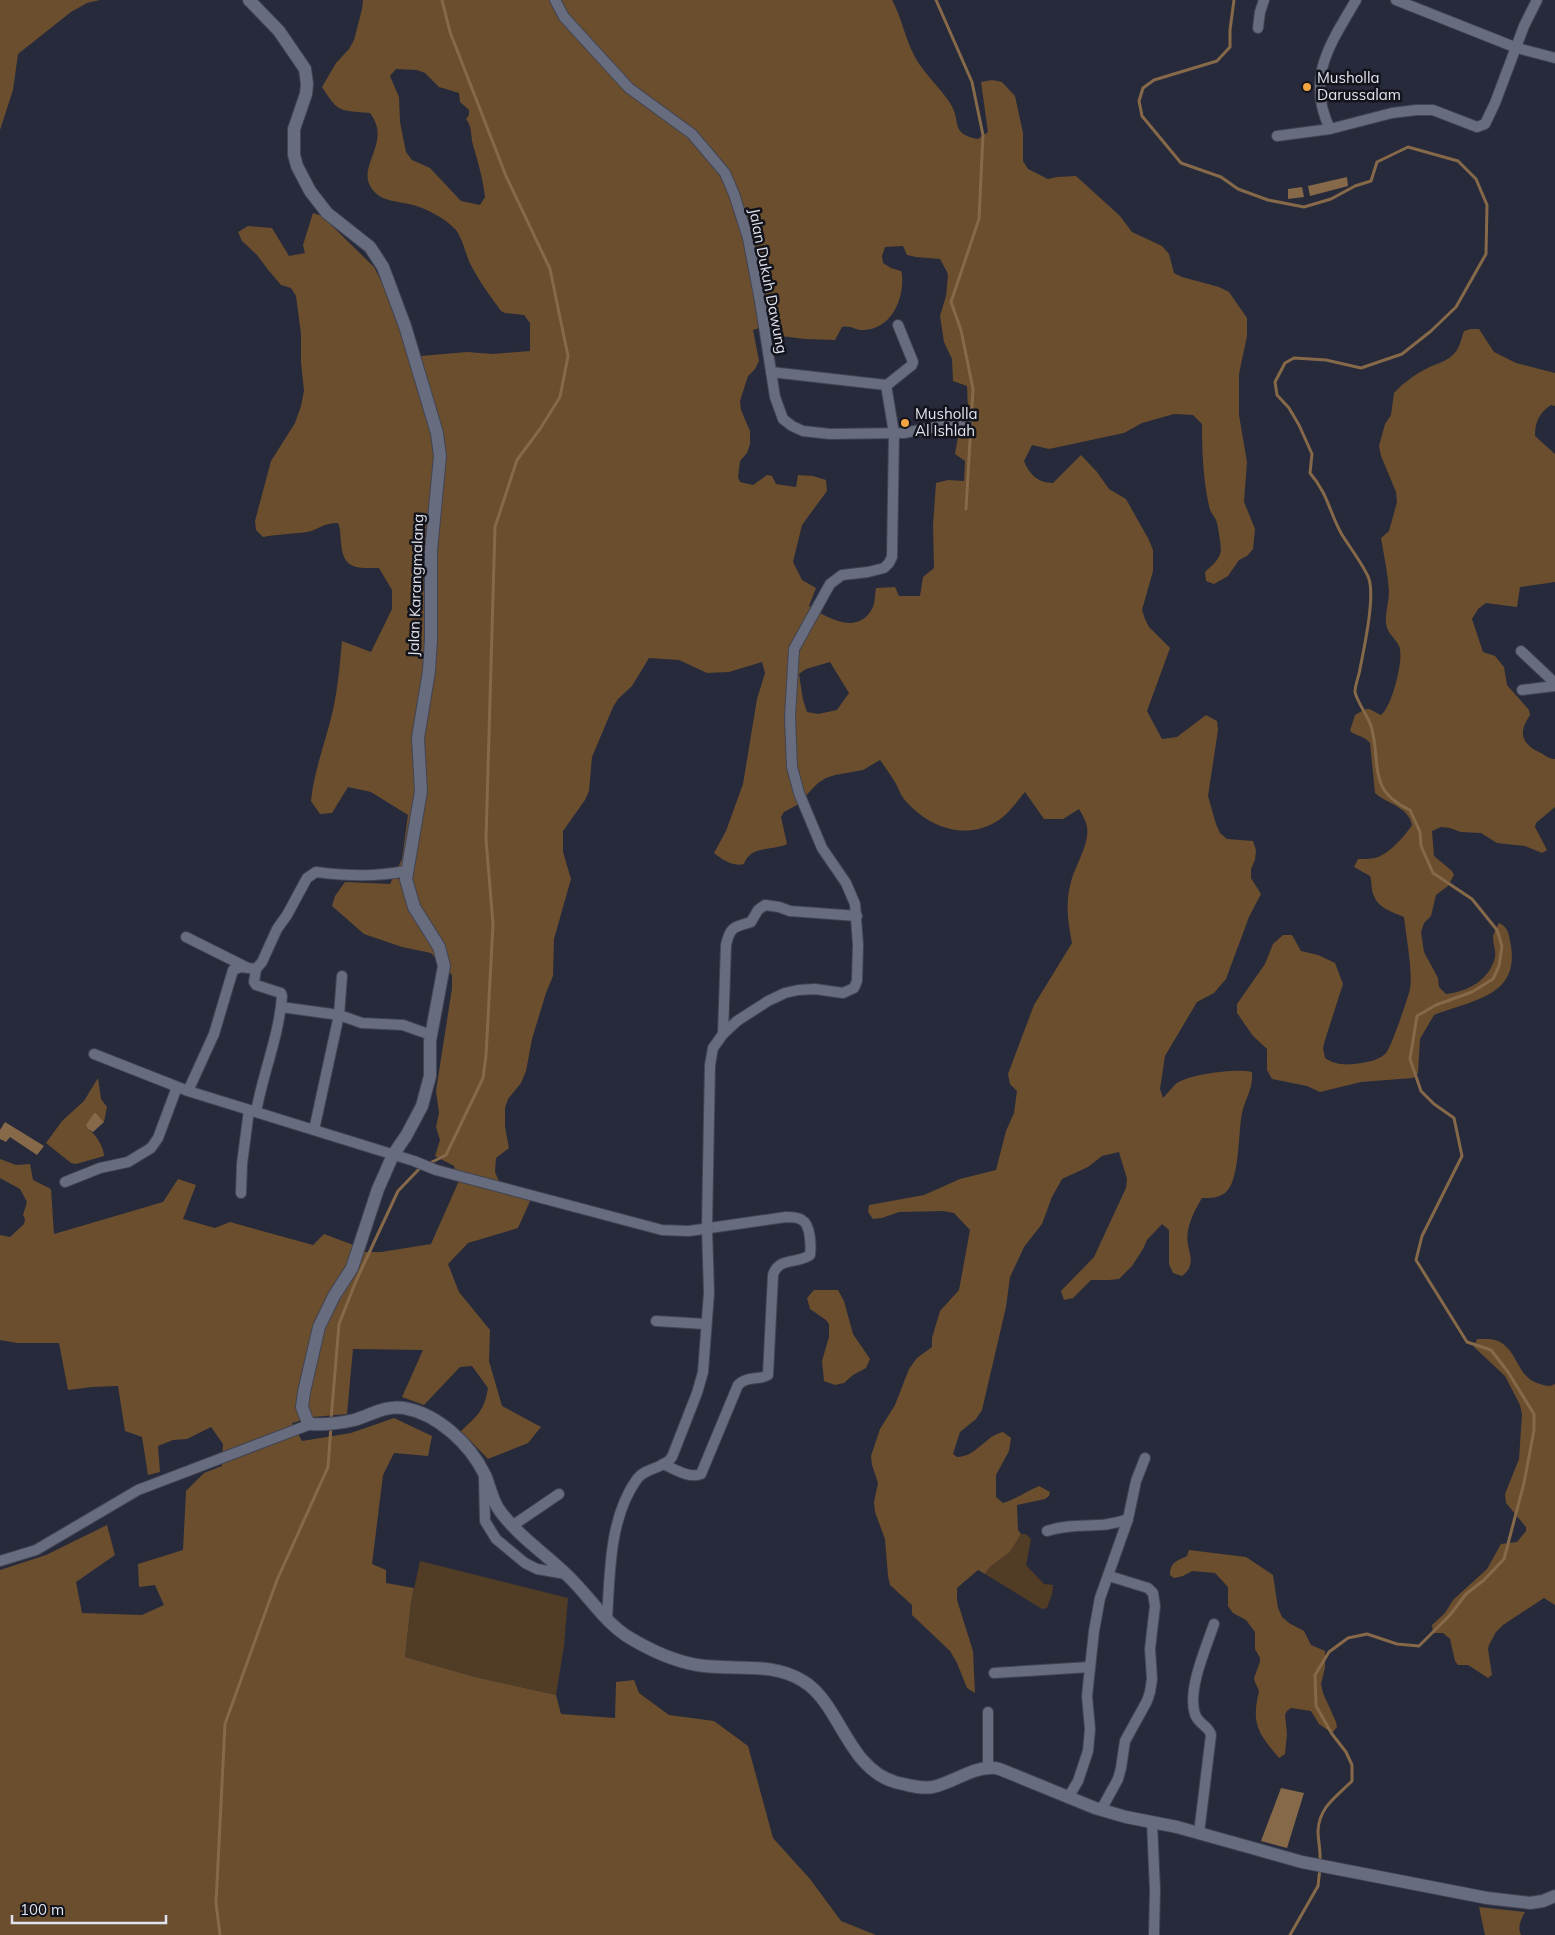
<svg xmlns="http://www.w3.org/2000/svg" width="1555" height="1935" viewBox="0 0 1555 1935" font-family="Mulish,sans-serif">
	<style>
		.green { fill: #513c25 }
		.forest { fill: #6a4e2e; fill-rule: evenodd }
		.water { fill: #866949 }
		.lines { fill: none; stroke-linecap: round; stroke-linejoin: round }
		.stream { stroke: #866949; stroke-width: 3 }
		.minor-casing { stroke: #424452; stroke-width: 12 }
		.tertiary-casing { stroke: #424452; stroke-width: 14 }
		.minor { stroke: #686c7f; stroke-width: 10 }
		.tertiary { stroke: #686c7f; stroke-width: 12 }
		.poi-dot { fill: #f2a541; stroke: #12131b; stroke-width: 2 }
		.labels { text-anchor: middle; stroke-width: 5; stroke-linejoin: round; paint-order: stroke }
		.poi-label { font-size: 15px; fill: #e0e3ee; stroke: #12131b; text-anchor: start }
		.street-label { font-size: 15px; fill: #e0e3ee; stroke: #12131b }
	</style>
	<rect width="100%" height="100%" fill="#272a3b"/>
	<g class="green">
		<path d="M1021 1534H1026L1031 1539 1026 1565 1044 1584 1053 1585 1052 1594 1047 1608 1042 1609 985 1574 990 1567 1010 1552Z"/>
		<path d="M420 1561 568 1598 564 1646 556 1695 475 1677 405 1657 411 1603Z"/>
	</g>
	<g class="forest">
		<path d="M0 0H100L87 3 71 12 18 54 13 90 0 130Z"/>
		<path d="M363 0H892C902 18 905 39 915 57 924 74 940 87 950 103 962 121 949 134 978 139L988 132 981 82 992 80 1002 82 1015 96 1023 133V161L1028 169 1048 179 1057 177 1076 176 1120 216 1132 232 1162 246 1169 254 1174 273 1182 277 1219 287 1229 292 1247 318V336L1239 374V415L1247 462 1244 502 1255 529 1253 549 1247 556 1239 560 1228 576 1214 584 1206 581 1205 572C1211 566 1220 560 1221 550 1221 546 1218 524 1216 520 1213 514 1210 512 1209 506 1203 478 1202 451 1202 424L1193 415 1174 414 1142 423 1124 433 1049 449 1032 445 1024 461C1029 474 1038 483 1053 483L1081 455 1097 472 1109 489 1126 499 1149 540 1153 550V571L1142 610 1145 619 1149 627 1170 648 1147 711 1162 739 1177 737 1206 715 1217 721 1218 730 1208 796 1216 824 1220 833 1227 839 1253 841 1256 850 1255 860 1251 869V878L1261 894 1249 917 1226 979 1214 993 1197 1002 1165 1056 1160 1089 1163 1098C1168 1093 1172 1087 1177 1083 1191 1074 1237 1068 1252 1072 1253 1090 1246 1096 1242 1113 1238 1132 1240 1177 1227 1191 1221 1198 1211 1198 1202 1198 1196 1208 1190 1219 1188 1231 1184 1250 1200 1262 1182 1276L1173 1273 1169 1264V1230L1162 1224 1147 1240 1143 1249 1132 1266 1119 1279 1109 1280H1091L1073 1298 1064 1300 1061 1291 1094 1257 1126 1188 1127 1179 1119 1152 1102 1156 1088 1167 1062 1179 1052 1197 1042 1224 1024 1247 1010 1277 1006 1307 982 1410 976 1419 960 1432 953 1454 957 1457C976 1457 985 1436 1003 1432L1011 1438 1009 1451 996 1475V1497L1003 1503C1016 1499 1027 1491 1039 1486L1050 1492 1049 1496 1045 1499 1017 1505 1018 1530 1021 1534 1010 1552 990 1567 985 1574 978 1570 957 1588V1600L973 1651 975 1693 967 1688 957 1663 950 1651 912 1615V1605L890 1585 888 1576 885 1539 875 1512 874 1502 878 1483 872 1465 871 1456 880 1429 895 1405 909 1369 917 1358 932 1347V1338L940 1311 959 1290 970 1230 954 1213 943 1211 899 1212 882 1218 873 1219 868 1212 869 1205 924 1195 960 1179 996 1170 1006 1131 1014 1113 1017 1091 1010 1084 1008 1074 1034 1005 1072 943C1068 923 1065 902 1071 882 1075 866 1090 843 1087 827 1086 821 1082 814 1079 809L1063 819H1044L1025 792C1017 801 1009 813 999 820 966 842 927 827 904 799 900 794 898 787 895 782 890 774 885 767 880 760L863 770 835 775 826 778 818 783 797 805 784 812 781 817 787 844C773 851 750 845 744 864 732 867 722 859 714 853L726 831 743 784 757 699 765 673 762 662 729 672 707 673 679 660 649 658 632 686 618 699 613 707 592 757 589 791 585 800 563 831V852L571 879 554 939 553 976 546 993 532 1039 526 1071 521 1083 508 1099 505 1108V1127L509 1148 496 1158 495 1172 504 1193 531 1199 518 1228 468 1243 448 1264 459 1292 490 1330 489 1361 502 1406 541 1427 528 1443 488 1459 461 1431C478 1415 484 1411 488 1388L472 1366 460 1367 424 1405 402 1397 423 1350 353 1349 347 1414 313 1417 292 1423 302 1441 351 1433 394 1418 432 1436 428 1456 394 1453 383 1475 372 1564 386 1570V1583L414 1588 411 1603 405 1657 475 1677 556 1695 561 1714 615 1718 616 1682 634 1680 639 1693 669 1715 714 1721 748 1746 773 1838 810 1879 841 1921 876 1935H0V1570L46 1555 107 1525 115 1555 76 1582 82 1613 142 1615 164 1605 155 1585 139 1587 138 1564 183 1550 186 1491 204 1473 222 1466 223 1444 211 1427 187 1439 173 1440 158 1446 160 1472 148 1475 142 1437 125 1431 118 1386 92 1387 68 1390 59 1343H17L0 1340V1235L10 1237 24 1224 25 1219 23 1215 27 1202 20 1189 0 1178V1159L16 1165 30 1164 33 1180 51 1189 54 1234 163 1202 178 1179 196 1185 183 1219 215 1228 230 1222 313 1245 324 1234 356 1246 365 1252H381L431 1244 458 1183 454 1166 435 1156 440 1140 436 1127 439 1113 436 1091 452 988V975L431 953 402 947 364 934 332 906 335 896 345 882 390 884 402 859 408 815 371 792 348 787 332 813 320 814 311 801C314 770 326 741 333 710 338 687 340 664 342 641L371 652 392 609V590L379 568C356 568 343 570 341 542 340 534 341 530 338 523 322 523 319 530 307 532 292 534 278 534 263 537L256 530 255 521 271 461 295 423 301 406 304 391 301 362V334L296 296 291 288 281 285 269 271 257 255 242 241 238 232 248 226 272 228 289 256 305 253 303 245 313 213 322 216 374 267 394 306 409 357 467 352 493 354 530 351V323L524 315 505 313 501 311C491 297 481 284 473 269 466 258 464 241 456 230 446 219 428 209 413 205 399 201 381 202 372 189 355 166 393 143 370 113 340 110 339 114 322 87L336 63 349 49 354 40 362 9ZM396 69 417 70 425 73 439 87 459 93 460 102 469 110V115L466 119C473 128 470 135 473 145 478 162 483 179 485 197L480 205 461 201 430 168 412 160 406 152 400 122 399 97 390 76ZM903 246 907 255 916 257 940 259 947 272 948 276 946 296 940 316 944 342 952 359 953 381 967 386 968 411 966 432 958 437 955 454 965 461 964 481 948 480 936 483 933 525 934 568 923 577 920 596H899L895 587 876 588C875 594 875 602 873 607 859 636 828 619 809 606L816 588 802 580 793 562 802 525 827 491 826 480 813 476 798 475 796 487 776 484 772 476 767 475 753 485 740 482 738 477 740 461 747 453 750 444V431L741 410 740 401 748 376 755 369 759 361 753 330 772 324 781 336 805 339 835 340 842 327C851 325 856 331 864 330 887 329 900 308 902 286 902 281 903 276 901 271L891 268 883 263 882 256 885 247ZM830 662 849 693 837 710 818 714 807 712 803 700 799 674 806 669Z"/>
		<path d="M1471 329H1479L1494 352 1516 363 1555 373V406L1551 405C1539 413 1535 422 1535 436L1555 454V582L1520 587 1517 607 1486 603 1478 609 1472 619 1483 652 1495 656 1504 667 1507 685 1529 710 1530 715C1520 730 1519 741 1537 751 1544 754 1548 759 1555 759V807L1536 823 1535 827 1547 850 1542 853 1525 846 1497 843 1481 833 1461 832 1450 828 1441 827 1432 831 1434 856 1452 871 1454 875 1448 886 1436 895 1431 916 1424 923 1421 932 1424 952 1438 978 1439 987 1446 994C1467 992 1490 980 1495 957 1496 950 1493 944 1493 938 1493 933 1497 927 1499 923 1509 927 1509 936 1511 946 1519 997 1471 1000 1434 1015L1420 1039 1418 1073 1413 1078 1361 1082 1320 1092 1307 1086 1272 1079 1267 1070V1049L1253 1036 1237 1013V1004L1265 964 1273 944 1283 935H1292L1301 951 1318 955 1335 963 1343 984 1325 1040 1323 1048 1325 1058C1337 1066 1348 1065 1362 1063 1369 1062 1381 1059 1386 1053 1391 1048 1408 998 1410 989 1413 972 1406 936 1404 917 1393 912 1379 909 1374 896 1371 890 1372 882 1370 876L1354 867 1358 859C1364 859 1370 859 1375 858 1388 855 1405 836 1412 825 1408 806 1387 804 1375 793L1370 743C1365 736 1356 736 1350 731L1355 715C1371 706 1366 708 1381 715 1391 709 1405 658 1399 646 1395 637 1387 634 1386 623 1385 613 1389 602 1389 592 1388 574 1384 556 1381 538L1389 531 1397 502 1396 492 1381 456 1379 446 1385 424 1391 415 1394 393C1402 384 1413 376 1424 370 1436 363 1449 362 1457 350 1460 345 1462 337 1464 331Z"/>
		<path d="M98 1078 101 1099 107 1107 104 1122 95 1112 88 1129C95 1133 104 1147 104 1156L76 1164 71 1163 46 1143 62 1121 84 1101Z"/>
		<path d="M814 1290H838L844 1301 853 1334 870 1359 866 1368 853 1375 844 1383 835 1385 824 1381 822 1361 829 1337V1324L826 1320 810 1309 807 1298Z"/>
		<path d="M1477 1339C1484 1339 1494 1338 1500 1342 1519 1353 1517 1378 1540 1384 1546 1386 1550 1387 1555 1384V1605L1544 1598 1503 1625 1496 1632 1489 1645 1488 1649 1492 1675 1488 1678 1468 1665H1458L1455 1661 1450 1639 1443 1633H1433L1432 1625 1445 1613 1453 1600 1487 1569 1501 1544 1517 1542 1526 1531V1527L1506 1503 1505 1494 1519 1459 1522 1414 1520 1405 1505 1376 1474 1347Z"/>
		<path d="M1189 1550 1246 1557 1273 1575 1278 1608 1282 1617 1289 1623 1304 1631 1311 1645 1325 1651V1668L1321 1684 1323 1693 1336 1722 1337 1727 1332 1733 1319 1724 1311 1711 1291 1708 1287 1711 1285 1715 1287 1734 1285 1754 1279 1758C1258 1733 1251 1724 1259 1691L1255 1682 1254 1678 1260 1662V1658L1255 1649V1632L1246 1620 1233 1613 1228 1606V1587L1215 1573 1192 1571 1183 1576 1174 1578 1170 1575C1170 1562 1177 1561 1187 1556Z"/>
		<path d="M1479 1907 1525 1912C1521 1919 1517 1927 1521 1935H1485Z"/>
	</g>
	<g class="water">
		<path d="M1347 177 1348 186 1310 196 1308 186Z"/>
		<path d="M1302 187 1304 197 1288 199V189Z"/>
		<path d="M95 1112 104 1122 93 1132 88 1129 86 1125Z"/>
		<path d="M5 1122 44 1146 37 1155 10 1137 6 1142 0 1139V1130Z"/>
		<path d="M1281 1788 1304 1793 1287 1848 1261 1841Z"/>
	</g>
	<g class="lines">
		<g class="stream">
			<path d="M936 0 972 82 983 135 979 219 951 302 961 330 973 389 966 509"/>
			<path d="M1234 0 1230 30V47L1217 61 1154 80 1143 88 1139 101 1142 116 1181 163 1221 177 1238 189 1268 200 1304 207 1331 199 1355 186 1371 181 1377 162 1408 147 1458 161 1476 179 1487 205 1486 254 1456 307 1431 331 1402 354 1361 368 1326 360 1294 358 1285 363 1275 382 1277 395 1289 408 1299 425 1312 454 1310 473C1328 494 1329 511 1341 533 1348 545 1365 567 1369 579 1375 599 1364 648 1360 669 1359 676 1355 685 1355 692 1357 702 1368 716 1371 726 1382 763 1366 790 1410 810L1420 832 1421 846 1433 873 1472 899 1497 930 1502 946 1499 966 1493 979 1472 992 1436 1005 1417 1016 1410 1059 1421 1091 1434 1104 1454 1118 1462 1156 1422 1236 1416 1260 1467 1342 1491 1350 1508 1372 1534 1414V1430L1524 1483 1504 1559 1484 1580 1466 1594 1450 1615 1419 1646 1397 1644 1367 1634 1348 1638 1329 1652 1315 1675 1316 1706 1332 1734 1346 1752 1352 1765V1781C1336 1797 1319 1807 1318 1831 1318 1841 1321 1851 1320 1862"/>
			<path d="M428 1164 446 1155 483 1078 486 1056 493 924 486 839 495 527 517 460 540 429 560 397 568 356 550 269 506 176 450 32 442 0"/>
			<path d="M331 1420 339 1324 356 1281 398 1191 422 1166"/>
			<path d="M220 1935 216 1903 225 1724 277 1580 328 1467 331 1426"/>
			<path d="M1290 1935 1318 1886 1320 1868"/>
		</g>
		<defs>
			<g id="minor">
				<path d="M555 0 564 17 629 88 692 134 725 173 734 194 748 238 760 301 775 397 783 419 792 426 803 431 830 434 904 433 941 426 966 424"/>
				<path d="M1396 0 1517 48 1555 58"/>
				<path d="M1258 28 1260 12 1264 0"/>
				<path d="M1330 129C1305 77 1331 43 1356 0"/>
				<path d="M1277 136 1330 129 1392 113 1416 110H1433L1477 127 1485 124 1495 103 1524 26 1537 0"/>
				<path d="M887 385 912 365 913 362 898 325"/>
				<path d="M1521 651 1555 683"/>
				<path d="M1522 690 1555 686"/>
				<path d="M186 937 246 967"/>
				<path d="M281 1007 339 1015 362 1023 403 1025 431 1035"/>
				<path d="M723 1034 726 945C730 926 735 927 751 922L758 910 765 905 779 907 790 911 857 916"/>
				<path d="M94 1054 188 1091 414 1161 436 1170 662 1230 689 1231 786 1217C791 1217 798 1217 802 1220 811 1225 811 1247 810 1255 798 1264 778 1257 773 1275L768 1375C758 1381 748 1375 738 1385L701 1474C690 1479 674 1469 663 1464"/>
				<path d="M188 1091 214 1034 233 970 241 967 256 969"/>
				<path d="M256 1112C263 1073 279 1036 282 996L281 993 256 985 254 982 256 969 262 962 277 929 287 915 307 878 316 872C348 876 375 877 406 871"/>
				<path d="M314 1130 339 1015 342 976"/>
				<path d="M65 1182 100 1168 128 1162 151 1148 158 1138 177 1087"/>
				<path d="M241 1193 242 1164 249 1110"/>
				<path d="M656 1321 705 1324"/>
				<path d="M484 1477 485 1521 496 1539 525 1563 537 1569 566 1574"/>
				<path d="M512 1526 559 1494"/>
				<path d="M1047 1531C1077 1521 1100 1530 1128 1519"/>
				<path d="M0 1561 36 1550 138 1490 311 1424"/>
				<path d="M607 1619C610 1573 609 1518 637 1479 646 1467 664 1469 672 1457L697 1393 703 1372 709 1293 707 1228 709 1115 710 1065 713 1048 723 1034 737 1021 768 1001 785 993 798 990 815 989 843 993 854 988 857 981 858 945 855 904 846 883 822 848 799 793 792 767 790 717 794 649 830 584 842 575 868 572 884 568 889 563 892 557 894 433 886 385 771 372"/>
				<path d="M994 1673 1090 1667"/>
				<path d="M988 1712V1768"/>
				<path d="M1068 1798 1078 1781 1088 1751 1090 1729 1087 1696 1094 1631 1100 1598 1128 1519 1136 1481 1145 1458"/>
				<path d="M1101 1810 1118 1779 1121 1768 1125 1741 1147 1701 1150 1692 1152 1679 1150 1649 1155 1606 1153 1593 1148 1588 1109 1576"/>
				<path d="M1152 1822 1155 1890 1154 1935"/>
				<path d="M1199 1833 1211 1735C1209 1726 1198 1724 1195 1714 1187 1690 1206 1648 1214 1624"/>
			</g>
			<path id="tertiary" d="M249 0 279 31 305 69 307 84 306 94 294 129V155L297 166 310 191 327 213 370 247 383 267 405 326 437 433 440 456 431 551V639L429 671 418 738 421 791 406 879 414 907 439 947 444 966 430 1041V1076L422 1106 406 1136 393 1155 378 1189 352 1268 334 1296 319 1327 304 1392 302 1407 307 1420 311 1424C325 1425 341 1423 354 1420 371 1415 386 1405 404 1408 438 1414 470 1444 485 1475 490 1486 492 1501 500 1511 519 1537 546 1554 568 1576 589 1596 605 1623 630 1638 650 1650 674 1661 697 1665 733 1671 771 1661 803 1681 840 1703 847 1768 895 1782 907 1785 920 1789 933 1787 952 1783 971 1768 990 1768 996 1767 1002 1770 1007 1772L1095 1808 1126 1817 1177 1827 1302 1862 1487 1898 1530 1903 1543 1901 1555 1896"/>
		</defs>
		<use href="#minor" class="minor-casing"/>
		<use href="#tertiary" class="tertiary-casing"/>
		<use href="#minor" class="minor"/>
		<use href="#tertiary" class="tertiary"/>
	</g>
	<g class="poi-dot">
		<circle cx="1307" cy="87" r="5"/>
		<circle cx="905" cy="423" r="5"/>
	</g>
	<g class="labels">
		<g class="poi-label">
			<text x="1317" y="83">Musholla<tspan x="1317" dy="17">Darussalam</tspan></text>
			<text x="915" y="419">Musholla<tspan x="915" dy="17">Al Ishlah</tspan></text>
		</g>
		<g class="street-label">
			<text transform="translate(768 281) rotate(79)" y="5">Jalan Dukuh Dawung</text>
			<text transform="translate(416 585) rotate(-88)" y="5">Jalan Karangmalang</text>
		</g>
	</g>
	<path d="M12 1915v8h154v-8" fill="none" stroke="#e0e3ee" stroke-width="2.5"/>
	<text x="20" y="1915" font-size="15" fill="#e0e3ee" stroke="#12131b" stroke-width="4" paint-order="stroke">100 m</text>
</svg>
